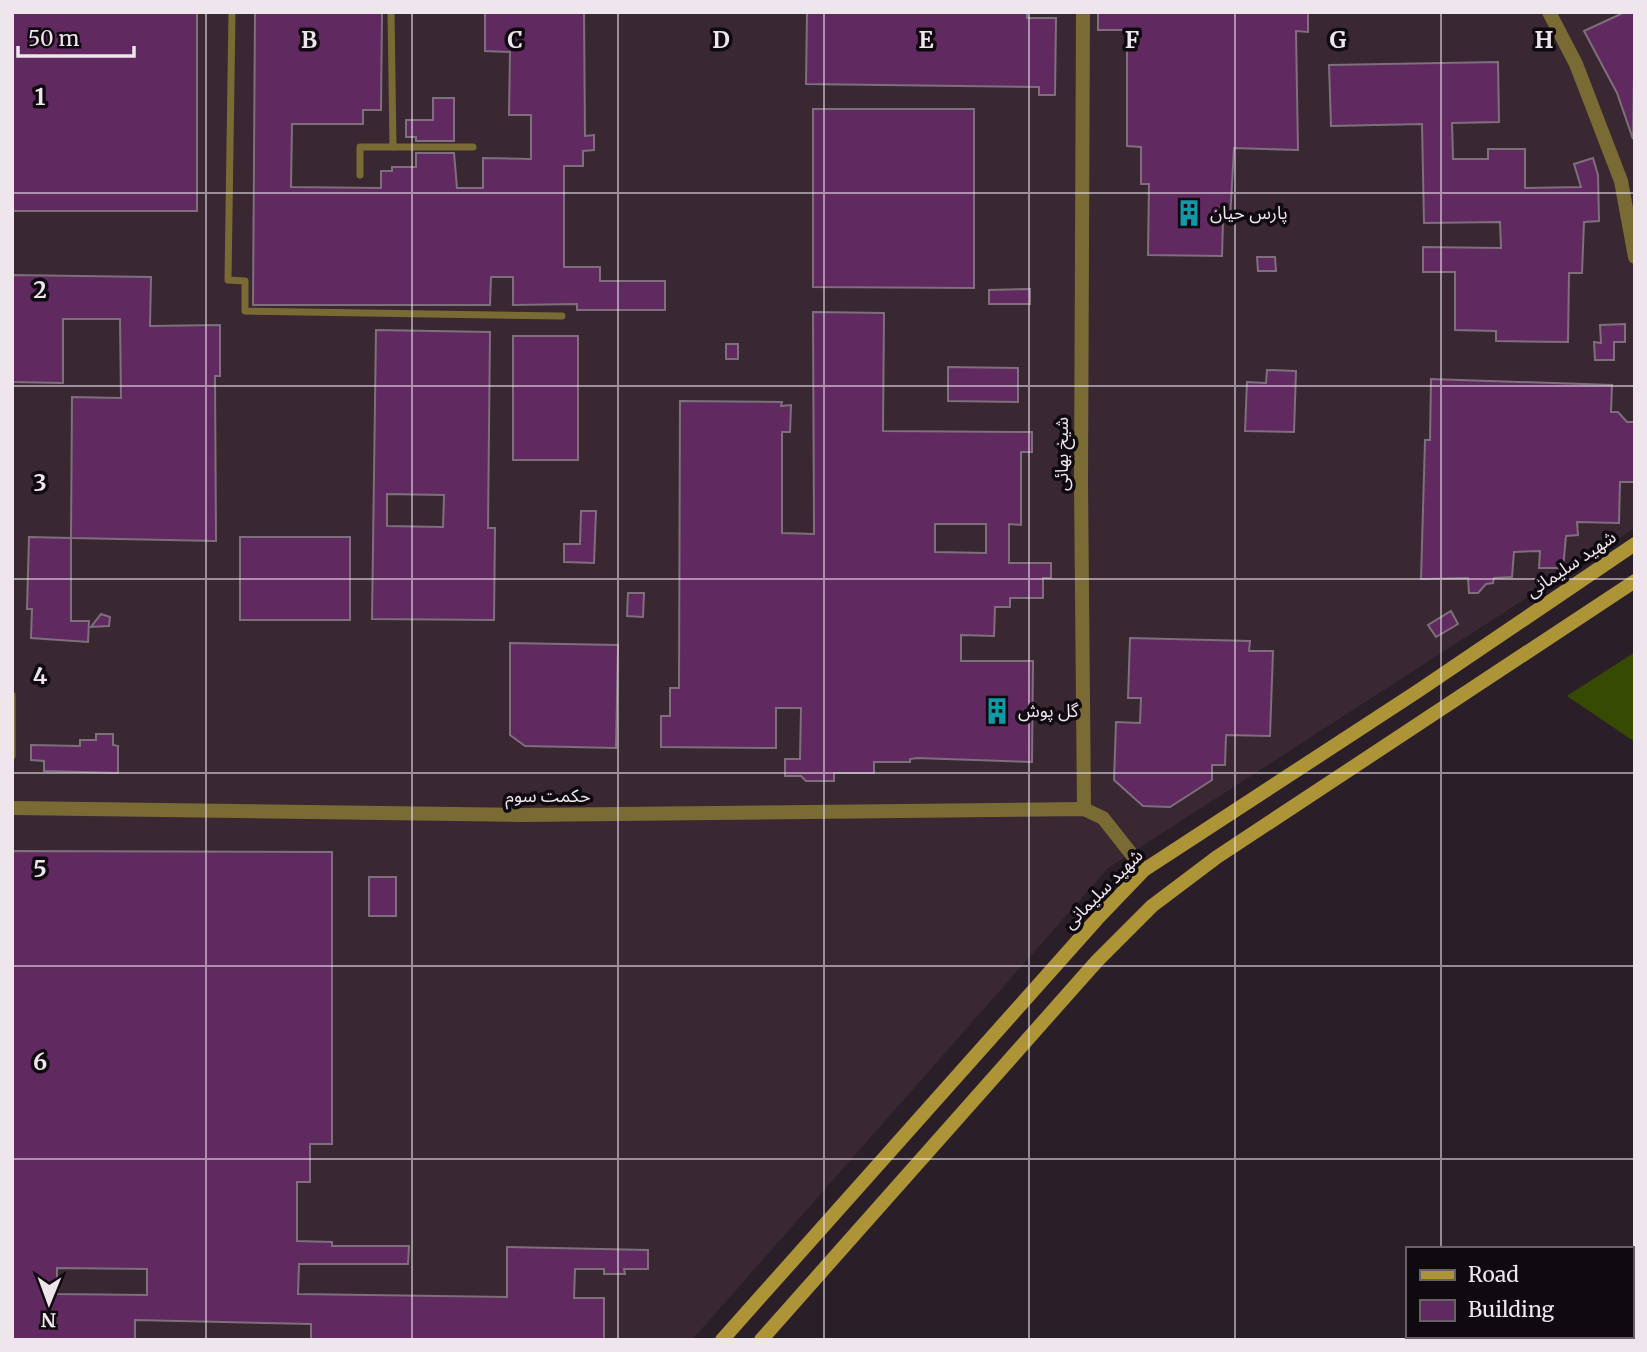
<svg xmlns="http://www.w3.org/2000/svg" width="1647" height="1352" viewBox="0 0 1647 1352" font-family="Merriweather,'Noto Sans Arabic',serif">
	<style>
		.industrial { fill: #392831 }
		.green { fill: #364a02 }
		.building { fill: #60295f; stroke: #7e6f7d; stroke-width: 2; fill-rule: evenodd }
		.lines { fill: none; stroke-linecap: round; stroke-linejoin: round }
		.service { stroke: #7a6b35; stroke-width: 7 }
		.tertiary { stroke: #7a6b35; stroke-width: 14 }
		.secondary { stroke: #ad9437; stroke-width: 14 }
		.grid { fill: none; stroke: #eee5ed; stroke-width: 2; stroke-opacity: 0.55 }
		.labels { text-anchor: middle; stroke-width: 7; stroke-linejoin: round; paint-order: stroke }
		.poi-label { font-size: 18px; fill: #eee5ed; stroke: #0f0a0f; text-anchor: start }
		.street-label { font-size: 18px; fill: #eee5ed; stroke: #0f0a0f }
		.grid-label { font-size: 23px; text-anchor: middle; font-weight: bold; fill: #eee5ed; stroke: #0f0a0f; stroke-width: 7; stroke-linejoin: round; paint-order: stroke }
	</style>
	<rect width="100%" height="100%" fill="#2a1e29"/>
	<path class="industrial" d="M12 12H1635V528L1108 868 692 1340H12Z"/>
	<path class="green" d="M1635 652V742L1567 696Z"/>
	<g class="building">
		<rect x="13" y="12" width="184" height="199"/>
		<path d="M255 12H382L381 110H363V124H292L291 187 381 188V171H392V167H416V153H454L457 188H483V158L531 159V115H509L510 52 485 51V12H584L585 136 594 135V150L583 151V166H564V267H600V281H665V310H577V304L513 305V277H491L490 305H253Z"/>
		<path d="M807 12H1027V18H1056L1055 95H1039V87L806 84Z"/>
		<path d="M1098 12H1308V32L1296 31 1298 150 1234 148 1230 220H1223L1222 256 1148 255 1149 184H1141V147L1127 146V30H1098Z"/>
		<path d="M1625 12H1635L1633 139 1617 93 1584 31Z"/>
		<path d="M1498 62 1499 122 1452 123 1453 159H1488V149H1525V188L1581 187 1574 164 1593 158 1598 175 1599 221 1584 222 1582 273H1569L1568 342 1496 341V331L1455 330V272H1423V247L1501 248 1500 222 1424 223 1422 124 1331 126 1329 65Z"/>
		<path d="M433 98H454V141H416V137H406V120H433Z"/>
		<path d="M813 109H974V288L813 287Z"/>
		<path d="M1257 257H1275L1276 271H1258Z"/>
		<path d="M12 275 151 277 150 326 220 325V376H215L216 541 71 538 72 397 121 398 120 319H63V383L12 382Z"/>
		<path d="M1030 289V304H989V290Z"/>
		<path d="M813 312 884 313 883 431 1032 432V452H1021V525L1009 524V563H1051V578H1043V598H1010V607H995L994 636 961 635V661H1033L1032 762 917 758 910 759V762H874V773H834V781H806L801 776H785V759H800L801 708H776V748L661 747V716H670V688H679L680 401 782 402 781 406 791 405 790 432H782V533L814 534ZM935 524H986V553L935 552Z"/>
		<path d="M1625 324V342H1614V360H1595L1594 342 1601 343 1600 325Z"/>
		<path d="M376 330 490 332 488 528H495L494 620 372 619ZM387 494 444 495 443 527 387 526Z"/>
		<rect x="513" y="336" width="65" height="124"/>
		<rect x="726" y="344" width="12" height="15"/>
		<path d="M948 367 1018 368V402L948 401Z"/>
		<path d="M1267 370 1296 371 1294 432 1245 431 1247 382 1266 383Z"/>
		<path d="M1431 379 1612 385 1611 412H1618L1627 422H1635V482H1620L1619 523 1577 522 1578 535 1566 536 1563 568H1539L1540 551 1514 552 1512 577 1494 578 1493 583 1486 584 1478 593H1469L1468 578 1421 579 1425 440H1430Z"/>
		<path d="M581 511H596L594 563 564 562V544H580Z"/>
		<path d="M29 537 71 538V621H89L88 642 31 638 32 609H27Z"/>
		<rect x="240" y="537" width="110" height="83"/>
		<path d="M628 593H644L643 617 627 616Z"/>
		<path d="M1451 611 1458 624 1436 637 1428 625Z"/>
		<path d="M101 614 110 617 109 626 91 627Z"/>
		<path d="M1130 638 1250 641 1249 651H1273L1270 736 1226 735 1225 765H1212V780L1170 807 1143 806 1114 780 1116 722 1140 723 1141 698H1128Z"/>
		<path d="M510 643 618 645 616 748 525 746 510 735Z"/>
		<path d="M96 734H113V745L118 746V773L44 771V761L31 760V745L80 746V740H96Z"/>
		<path d="M12 851 332 852V1144H310V1182H297V1241L332 1242V1246H409L408 1264H299L298 1294 507 1297V1247L648 1250V1269H624L625 1274H604V1269H575L574 1298H604V1340H311V1324L135 1320V1340H12ZM57 1268 147 1269V1295L57 1294Z"/>
		<rect x="369" y="877" width="27" height="39"/>
	</g>
	<g class="lines">
		<g class="service">
			<path d="M232 12 228 280 245 281V311L562 316"/>
			<path d="M391 12 393 147"/>
			<path d="M360 175V147H473"/>
			<path d="M12 695V756"/>
		</g>
		<g class="tertiary">
			<path d="M1083 12 1081 483 1084 809"/>
			<path d="M1549 12 1576 64 1621 181 1635 257"/>
			<path d="M12 808 520 815 1084 809 1103 818 1144 870"/>
		</g>
		<g class="secondary">
			<path d="M722 1340 1097 919 1144 870 1418 691 1635 544"/>
			<path d="M761 1340 1097 961 1152 906 1217 857 1635 581"/>
		</g>
	</g>
	<path class="grid" d="M206 12V1340M412 12V1340M618 12V1340M824 12V1340M1029 12V1340M1235 12V1340M1441 12V1249M12 193H1635M12 386H1635M12 579H1635M12 773H1635M12 966H1635M12 1159H1635M1441 1336V1340"/>
	<defs>
		<symbol id="building-bare" viewBox="-9 -9 18 18"><path d="M-4-6H4V6H1V3H-1V6H-4ZM-2.5-4.3h1.7v1.8h-1.7ZM.8-4.3h1.7v1.8H.8ZM-2.5-1h1.7V.8h-1.7ZM.8-1h1.7V.8H.8Z" fill="#0f9aa8" stroke="#0f0a0f" stroke-width="2.5" paint-order="stroke"/></symbol>
	</defs>
	<g fill-rule="evenodd">
		<use href="#building-bare" x="1170" y="194" width="38" height="38"/>
		<use href="#building-bare" x="978" y="692" width="38" height="38"/>
	</g>
	<g class="labels">
		<g class="poi-label">
			<text x="1210" y="219">پارس حیان</text>
			<text x="1018" y="717">گل پوش</text>
		</g>
		<g class="street-label">
			<text transform="translate(1062 454) rotate(-90)" y="6">شیخ بهائی</text>
			<text transform="translate(1571 564) rotate(-34)" y="6">شهید سلیمانی</text>
			<text x="548" y="802">حکمت سوم</text>
			<text transform="translate(1103 889) rotate(-45)" y="6">شهید سلیمانی</text>
		</g>
	</g>
	<g class="grid-label">
		<text x="309" y="48">B</text>
		<text x="515" y="48">C</text>
		<text x="721" y="48">D</text>
		<text x="926" y="48">E</text>
		<text x="1132" y="48">F</text>
		<text x="1338" y="48">G</text>
		<text x="1544" y="48">H</text>
		<text x="40" y="105">1</text>
		<text x="40" y="298">2</text>
		<text x="40" y="491">3</text>
		<text x="40" y="684">4</text>
		<text x="40" y="877">5</text>
		<text x="40" y="1070">6</text>
	</g>
	<rect width="1647" height="1352" fill="none" stroke="#eee5ed" stroke-width="28"/>
	<rect x="1406" y="1247" width="228" height="91" fill="#0f0a0f" stroke="#686268" stroke-width="2"/>
	<rect x="1420" y="1270" width="35" height="10" fill="#ad9437" stroke="#686268" stroke-width="2"/>
	<text x="1468" y="1282" font-size="21" fill="#eee5ed">Road</text>
	<rect x="1420" y="1300" width="35" height="21" fill="#60295f" stroke="#686268" stroke-width="2"/>
	<text x="1468" y="1317" font-size="21" fill="#eee5ed">Building</text>
	<g transform="translate(49 1303) rotate(181)" stroke="#0f0a0f" stroke-width="5" paint-order="stroke">
	<path d="M0-5L12 26L0 18L-12 26Z" fill="#eee5ed"/>
	<text y="-10" font-size="19" font-weight="bold" text-anchor="middle" fill="#eee5ed">N</text>
	</g>
	<path d="M18 46v10h116v-10" fill="none" stroke="#eee5ed" stroke-width="3.5"/>
	<text x="28" y="46" font-size="21" fill="#eee5ed" stroke="#0f0a0f" stroke-width="5" paint-order="stroke">50 m</text>
</svg>
